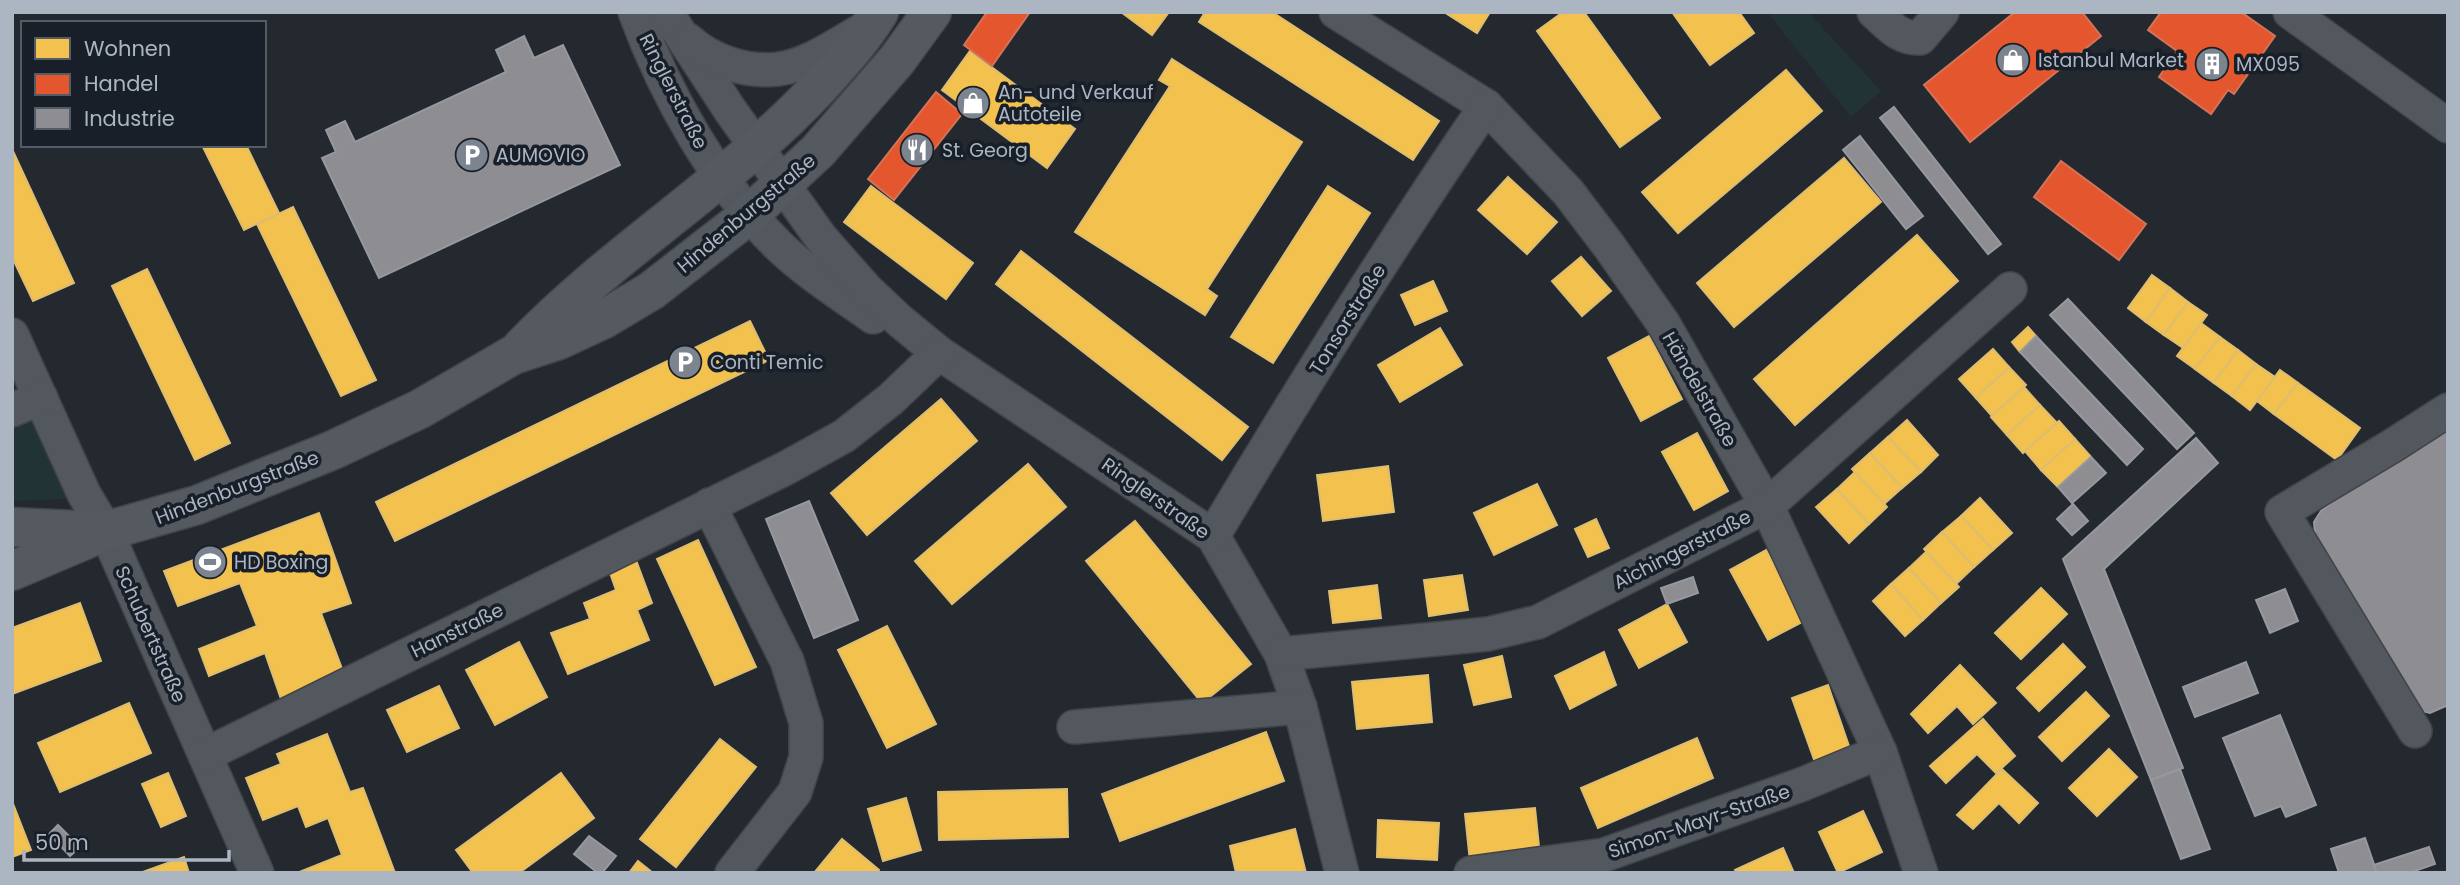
<svg xmlns="http://www.w3.org/2000/svg" width="2460" height="885" viewBox="0 0 2460 885" font-family="Poppins,sans-serif">
	<style>
		.green { fill: #223335 }
		.homes { fill: #f2c14e; stroke: #ddbd71; stroke-width: 2 }
		.shops { fill: #e4572e; stroke: #d3735a; stroke-width: 2 }
		.industry { fill: #8d8d92; stroke: #9699a0; stroke-width: 2 }
		.lines { fill: none; stroke-linecap: round; stroke-linejoin: round }
		.minor-casing { stroke: #404348; stroke-width: 36 }
		.major-casing { stroke: #41454c; stroke-width: 41 }
		.minor { stroke: #53575e; stroke-width: 33 }
		.major { stroke: #555960; stroke-width: 38 }
		.labels { text-anchor: middle; stroke-width: 7; stroke-linejoin: round; paint-order: stroke }
		.poi-label { font-size: 19px; fill: #acb5c2; stroke: #181f29; text-anchor: start }
		.street-label { font-size: 19px; fill: #acb5c2; stroke: #181f29 }
	</style>
	<rect width="100%" height="100%" fill="#24292f"/>
	<g class="green">
		<path d="M1767 12H1808L1881 91 1851 117Z"/>
		<path d="M31 418 38 422 68 492 65 499 12 501V426Z"/>
	</g>
	<g class="homes">
		<path d="M1121 12H1169L1152 35Z"/>
		<path d="M1205 12H1272L1439 121 1413 160 1199 22Z"/>
		<path d="M1444 12H1490L1477 33Z"/>
		<path d="M1563 12H1584L1660 118 1620 147 1537 31Z"/>
		<path d="M1672 12H1739L1754 33 1710 65Z"/>
		<path d="M970 51 1075 129 1047 168 942 90Z"/>
		<path d="M1172 59 1302 142 1207 289 1217 296 1205 315 1075 232 1170 86 1159 80Z"/>
		<path d="M1786 70 1822 111 1678 233 1642 192Z"/>
		<path d="M202 145H246L279 213 244 230Z"/>
		<path d="M12 149 74 283 33 301 12 257Z"/>
		<path d="M1844 158 1881 202 1734 327 1697 283Z"/>
		<path d="M1508 177 1557 222 1527 254 1478 210Z"/>
		<path d="M871 186 973 263 946 299 844 222Z"/>
		<path d="M1328 186 1370 213 1273 363 1231 337Z"/>
		<path d="M293 207 376 380 341 396 257 224Z"/>
		<path d="M1917 235 1958 281 1795 425 1754 379Z"/>
		<path d="M1021 251 1248 427 1222 460 996 284Z"/>
		<path d="M1581 257 1611 291 1582 316 1552 281Z"/>
		<path d="M147 269 230 443 195 460 112 286Z"/>
		<path d="M2152 275 2170 288 2146 322 2128 308Z"/>
		<path d="M1433 281 1447 311 1415 325 1401 295Z"/>
		<path d="M2170 288 2188 302 2164 335 2146 322Z"/>
		<path d="M2188 302 2207 315 2183 348 2164 335Z"/>
		<path d="M750 321 769 360 395 541 376 502Z"/>
		<path d="M2201 323 2220 337 2195 369 2177 356Z"/>
		<path d="M2028 327 2036 336 2020 352 2012 342Z"/>
		<path d="M1440 328 1462 365 1400 402 1378 365Z"/>
		<path d="M1649 336 1682 399 1641 421 1608 358Z"/>
		<path d="M2220 337 2238 350 2214 383 2195 369Z"/>
		<path d="M1993 349 2009 367 1976 398 1959 379Z"/>
		<path d="M2238 350 2256 364 2232 396 2214 383Z"/>
		<path d="M2256 364 2275 377 2250 410 2232 396Z"/>
		<path d="M2009 367 2026 385 1992 416 1976 398Z"/>
		<path d="M2280 370 2298 383 2274 414 2257 401Z"/>
		<path d="M2298 383 2360 428 2337 460 2274 414Z"/>
		<path d="M2024 387 2040 405 2007 435 1991 417Z"/>
		<path d="M941 399 977 441 867 535 831 493Z"/>
		<path d="M2040 405 2057 423 2023 453 2007 435Z"/>
		<path d="M1907 420 1938 455 1921 472 1888 437Z"/>
		<path d="M2059 421 2075 439 2041 470 2025 451Z"/>
		<path d="M1697 433 1728 491 1694 510 1662 452Z"/>
		<path d="M1888 437 1921 472 1902 488 1870 453Z"/>
		<path d="M2075 439 2091 457 2058 487 2041 470Z"/>
		<path d="M1870 453 1902 488 1884 504 1852 469Z"/>
		<path d="M1028 464 1066 507 952 604 915 561Z"/>
		<path d="M1388 466 1394 512 1323 521 1317 475Z"/>
		<path d="M1855 472 1887 507 1869 524 1837 489Z"/>
		<path d="M1537 484 1557 525 1494 555 1474 513Z"/>
		<path d="M1837 489 1869 524 1849 543 1816 507Z"/>
		<path d="M1980 498 2012 533 1993 550 1961 516Z"/>
		<path d="M319 513 351 603 321 613 344 674 281 699 265 653 209 676 199 649 257 626 240 583 178 606 164 571Z"/>
		<path d="M1961 516 1993 550 1974 567 1942 532Z"/>
		<path d="M1596 519 1609 548 1588 557 1575 529Z"/>
		<path d="M1135 521 1251 664 1202 703 1086 561Z"/>
		<path d="M1942 532 1974 567 1956 584 1924 549Z"/>
		<path d="M698 540 756 667 715 685 657 559Z"/>
		<path d="M1766 550 1804 621 1768 640 1730 570Z"/>
		<path d="M1926 552 1959 587 1941 603 1909 568Z"/>
		<path d="M636 560 652 603 637 610 649 640 568 674 551 633 590 619 584 603 616 590 609 570Z"/>
		<path d="M1909 568 1941 603 1923 620 1891 584Z"/>
		<path d="M1462 575 1468 610 1429 616 1424 580Z"/>
		<path d="M1891 584 1923 620 1905 636 1873 601Z"/>
		<path d="M1377 585 1381 618 1333 623 1329 591Z"/>
		<path d="M2041 588 2067 614 2021 659 1995 633Z"/>
		<path d="M80 603 101 661 12 694V628Z"/>
		<path d="M1667 604 1687 642 1639 668 1619 630Z"/>
		<path d="M887 626 936 724 887 748 838 650Z"/>
		<path d="M519 642 547 697 495 725 466 670Z"/>
		<path d="M2063 644 2085 667 2039 711 2017 688Z"/>
		<path d="M1604 652 1616 685 1570 709 1555 676Z"/>
		<path d="M1502 656 1511 697 1474 705 1464 665Z"/>
		<path d="M1960 665 1996 703 1973 724 1957 706 1928 733 1911 714Z"/>
		<path d="M1428 675 1432 722 1357 729 1352 682Z"/>
		<path d="M1828 685 1851 752 1816 765 1792 698Z"/>
		<path d="M439 686 459 728 407 752 387 710Z"/>
		<path d="M2086 692 2109 716 2062 761 2039 737Z"/>
		<path d="M129 703 151 753 60 792 38 743Z"/>
		<path d="M1983 719 2015 756 1996 773 1977 754 1946 783 1930 766Z"/>
		<path d="M1266 732 1284 781 1120 841 1102 794Z"/>
		<path d="M327 734 350 792 363 788 395 873H297L342 855 328 818 306 827 298 806 263 820 246 778 281 764 277 754Z"/>
		<path d="M1697 738 1713 778 1598 828 1581 788Z"/>
		<path d="M720 739 756 767 676 867 640 839Z"/>
		<path d="M2109 749 2137 777 2097 816 2069 788Z"/>
		<path d="M2002 769 2038 803 2019 823 1999 803 1973 829 1957 815Z"/>
		<path d="M168 773 186 816 161 827 142 784Z"/>
		<path d="M561 773 594 818 519 873H473L456 850Z"/>
		<path d="M1067 789 1068 837 939 840 938 792Z"/>
		<path d="M906 798 921 850 883 861 868 809Z"/>
		<path d="M12 801 31 850 12 857Z"/>
		<path d="M1535 808 1540 856 1470 862 1465 814Z"/>
		<path d="M1863 811 1882 852 1838 873 1819 832Z"/>
		<path d="M1378 820 1439 823 1437 860 1377 857Z"/>
		<path d="M1295 829 1306 873H1236L1230 846Z"/>
		<path d="M842 839 879 870 877 873H814Z"/>
		<path d="M1783 848 1794 873H1737L1735 870Z"/>
		<path d="M184 857 189 873H140Z"/>
		<path d="M638 861 653 873H629Z"/>
	</g>
	<g class="shops">
		<path d="M987 12H1030L992 66 964 45Z"/>
		<path d="M2015 12H2082L2101 36 1970 142 1924 85Z"/>
		<path d="M2161 12H2241L2275 36 2234 94 2228 90 2211 114 2159 77 2177 51 2148 30Z"/>
		<path d="M936 92 962 114 894 200 868 179Z"/>
		<path d="M2061 161 2146 224 2119 260 2034 197Z"/>
	</g>
	<g class="industry">
		<path d="M524 36 534 58 563 45 620 165 379 278 322 158 336 152 326 130 345 121 355 142 506 72 496 50Z"/>
		<path d="M1894 107 2001 244 1988 254 1880 118Z"/>
		<path d="M1860 136 1923 216 1906 229 1843 150Z"/>
		<path d="M2068 299 2194 433 2177 449 2050 315Z"/>
		<path d="M2036 336 2143 449 2127 465 2020 352Z"/>
		<path d="M2448 429V705L2430 713 2413 709 2315 535 2314 522 2321 511 2335 500Z"/>
		<path d="M2196 438 2218 463 2104 569 2183 768 2151 780 2063 559Z"/>
		<path d="M2091 457 2106 473 2072 503 2058 487Z"/>
		<path d="M809 501 858 620 814 638 766 519Z"/>
		<path d="M2073 504 2088 521 2072 535 2057 519Z"/>
		<path d="M1693 577 1698 593 1667 604 1661 588Z"/>
		<path d="M2285 589 2298 621 2270 633 2256 600Z"/>
		<path d="M2246 662 2258 693 2195 717 2183 687Z"/>
		<path d="M2280 715 2316 805 2286 817 2281 806 2255 816 2223 738Z"/>
		<path d="M2180 769 2210 849 2181 859 2151 780Z"/>
		<path d="M58 825 80 847 70 856 49 834Z"/>
		<path d="M589 836 616 856 602 873H598L574 854Z"/>
		<path d="M2365 838 2377 873H2339L2331 849Z"/>
		<path d="M2429 847 2435 864 2409 873H2377L2374 865Z"/>
	</g>
	<g class="lines">
		<defs>
			<g id="minor">
				<path d="M635 12C666 96 715 183 779 246 807 273 842 295 873 317"/>
				<path d="M666 12 730 110 821 238 866 289 900 321 939 353 1213 536 1281 654 1300 707 1342 873"/>
				<path d="M1336 12 1486 106 1568 192 1609 246 1663 323 1767 506 1880 752 1921 873"/>
				<path d="M1874 12C1889 25 1899 39 1920 38L1942 12"/>
				<path d="M2290 12 2448 126"/>
				<path d="M688 40C711 61 746 73 778 69 808 66 839 43 866 28"/>
				<path d="M12 335 84 494 106 531 257 873"/>
				<path d="M12 410 41 398"/>
				<path d="M709 505 787 661 806 723V757L795 792 732 873"/>
				<path d="M1213 536C1300 390 1390 246 1486 106"/>
				<path d="M1281 654 1488 634 1538 622 1767 506 2010 289"/>
				<path d="M1074 727 1300 707"/>
				<path d="M2415 731 2282 512 2392 446 2448 410"/>
				<path d="M205 755 786 468 844 436 891 399 939 353"/>
				<path d="M1471 873 1604 855 1803 784 1880 752"/>
			</g>
			<g id="major">
				<path d="M522 347C613 252 729 183 819 87 841 63 862 40 879 12"/>
				<path d="M12 527 97 531"/>
				<path d="M12 571 106 531 197 505 333 450 420 409 513 355 559 340 604 319 651 291 750 214 818 151 897 60 932 12"/>
			</g>
		</defs>
		<use href="#minor" class="minor-casing"/>
		<use href="#major" class="major-casing"/>
		<use href="#minor" class="minor"/>
		<use href="#major" class="major"/>
	</g>
	<defs>
		<symbol id="shop-disc" viewBox="-11 -11 22 22"><circle r="9.5" fill="#7c848f" stroke="#181f29"/><path d="M-5-2.5h2.3a2.7 3.5 0 0 1 5.4 0H5L5.5 6h-11ZM-1.5-2.5h3a1.5 2.3 0 0 0-3 0Z" fill="#fff"/></symbol>
		<symbol id="building-disc" viewBox="-11 -11 22 22"><circle r="9.5" fill="#7c848f" stroke="#181f29"/><path d="M-4-6H4V6H1V3H-1V6H-4ZM-2.5-4.3h1.7v1.8h-1.7ZM.8-4.3h1.7v1.8H.8ZM-2.5-1h1.7V.8h-1.7ZM.8-1h1.7V.8H.8Z" fill="#fff"/></symbol>
		<symbol id="restaurant-disc" viewBox="-11 -11 22 22"><circle r="9.5" fill="#7c848f" stroke="#181f29"/><path d="M-5-6h1v4h1v-4h1v4h1v-4h1v5L-1.5 .5V6h-2V.5L-5-1ZM5-6V6H3V1.5H1.5Q1.5-4 5-6Z" fill="#fff"/></symbol>
		<symbol id="parking-disc" viewBox="-11 -11 22 22"><circle r="9.5" fill="#7c848f" stroke="#181f29"/><path d="M-3.5-5.5H1a3.5 3.5 0 0 1 0 7H-1V5.5H-3.5ZM-1-3.4V-.6H.8a1.4 1.4 0 0 0 0-2.8Z" fill="#fff"/></symbol>
		<symbol id="stadium-disc" viewBox="-11 -11 22 22"><circle r="9.5" fill="#7c848f" stroke="#181f29"/><path d="M0-5a6.5 5 0 1 0 0 10a6.5 5 0 1 0 0-10ZM-3.5-1.8h7v3.6h-7Z" fill="#fff"/></symbol>
	</defs>
	<g fill-rule="evenodd">
		<use href="#shop-disc" x="1994" y="41" width="38" height="38"/>
		<use href="#building-disc" x="2193" y="45" width="38" height="38"/>
		<use href="#shop-disc" x="954" y="84" width="38" height="38"/>
		<use href="#restaurant-disc" x="898" y="131" width="38" height="38"/>
		<use href="#parking-disc" x="453" y="136" width="38" height="38"/>
		<use href="#parking-disc" x="666" y="343" width="38" height="38"/>
		<use href="#stadium-disc" x="191" y="543" width="38" height="38"/>
	</g>
	<g class="labels">
		<g class="poi-label">
			<text x="2038" y="67">Istanbul Market</text>
			<text x="2236" y="71">MX095</text>
			<text x="998" y="99">An- und Verkauf<tspan x="998" dy="22">Autoteile</tspan></text>
			<text x="942" y="157">St. Georg</text>
			<text x="496" y="162">AUMOVIO</text>
			<text x="710" y="369">Conti Temic</text>
			<text x="234" y="569">HD Boxing</text>
		</g>
		<g class="street-label">
			<text transform="translate(674 91) rotate(63)" y="7">Ringlerstraße</text>
			<text transform="translate(746 213) rotate(-40)" y="7">Hindenburgstraße</text>
			<text transform="translate(1347 319) rotate(-58)" y="7">Tonsorstraße</text>
			<text transform="translate(1700 389) rotate(60)" y="7">Händelstraße</text>
			<text transform="translate(237 487) rotate(-21)" y="7">Hindenburgstraße</text>
			<text transform="translate(1156 498) rotate(35)" y="7">Ringlerstraße</text>
			<text transform="translate(1682 549) rotate(-27)" y="7">Aichingerstraße</text>
			<text transform="translate(457 630) rotate(-26)" y="7">Hanstraße</text>
			<text transform="translate(151 634) rotate(66)" y="7">Schubertstraße</text>
			<text transform="translate(1699 821) rotate(-19)" y="7">Simon-Mayr-Straße</text>
		</g>
	</g>
	<rect width="2460" height="885" fill="none" stroke="#acb5c2" stroke-width="28"/>
	<rect x="21" y="21" width="245" height="126" fill="#181f29" stroke="#535b66" stroke-width="2"/>
	<rect x="35" y="38" width="35" height="21" fill="#f2c14e" stroke="#535b66" stroke-width="2"/>
	<text x="84" y="56" font-size="21" fill="#acb5c2">Wohnen</text>
	<rect x="35" y="74" width="35" height="21" fill="#e4572e" stroke="#535b66" stroke-width="2"/>
	<text x="84" y="91" font-size="21" fill="#acb5c2">Handel</text>
	<rect x="35" y="108" width="35" height="21" fill="#8d8d92" stroke="#535b66" stroke-width="2"/>
	<text x="84" y="126" font-size="21" fill="#acb5c2">Industrie</text>
	<path d="M24 850v10h205v-10" fill="none" stroke="#acb5c2" stroke-width="3.5"/>
	<text x="35" y="850" font-size="21" fill="#acb5c2" stroke="#181f29" stroke-width="5" paint-order="stroke">50 m</text>
</svg>
